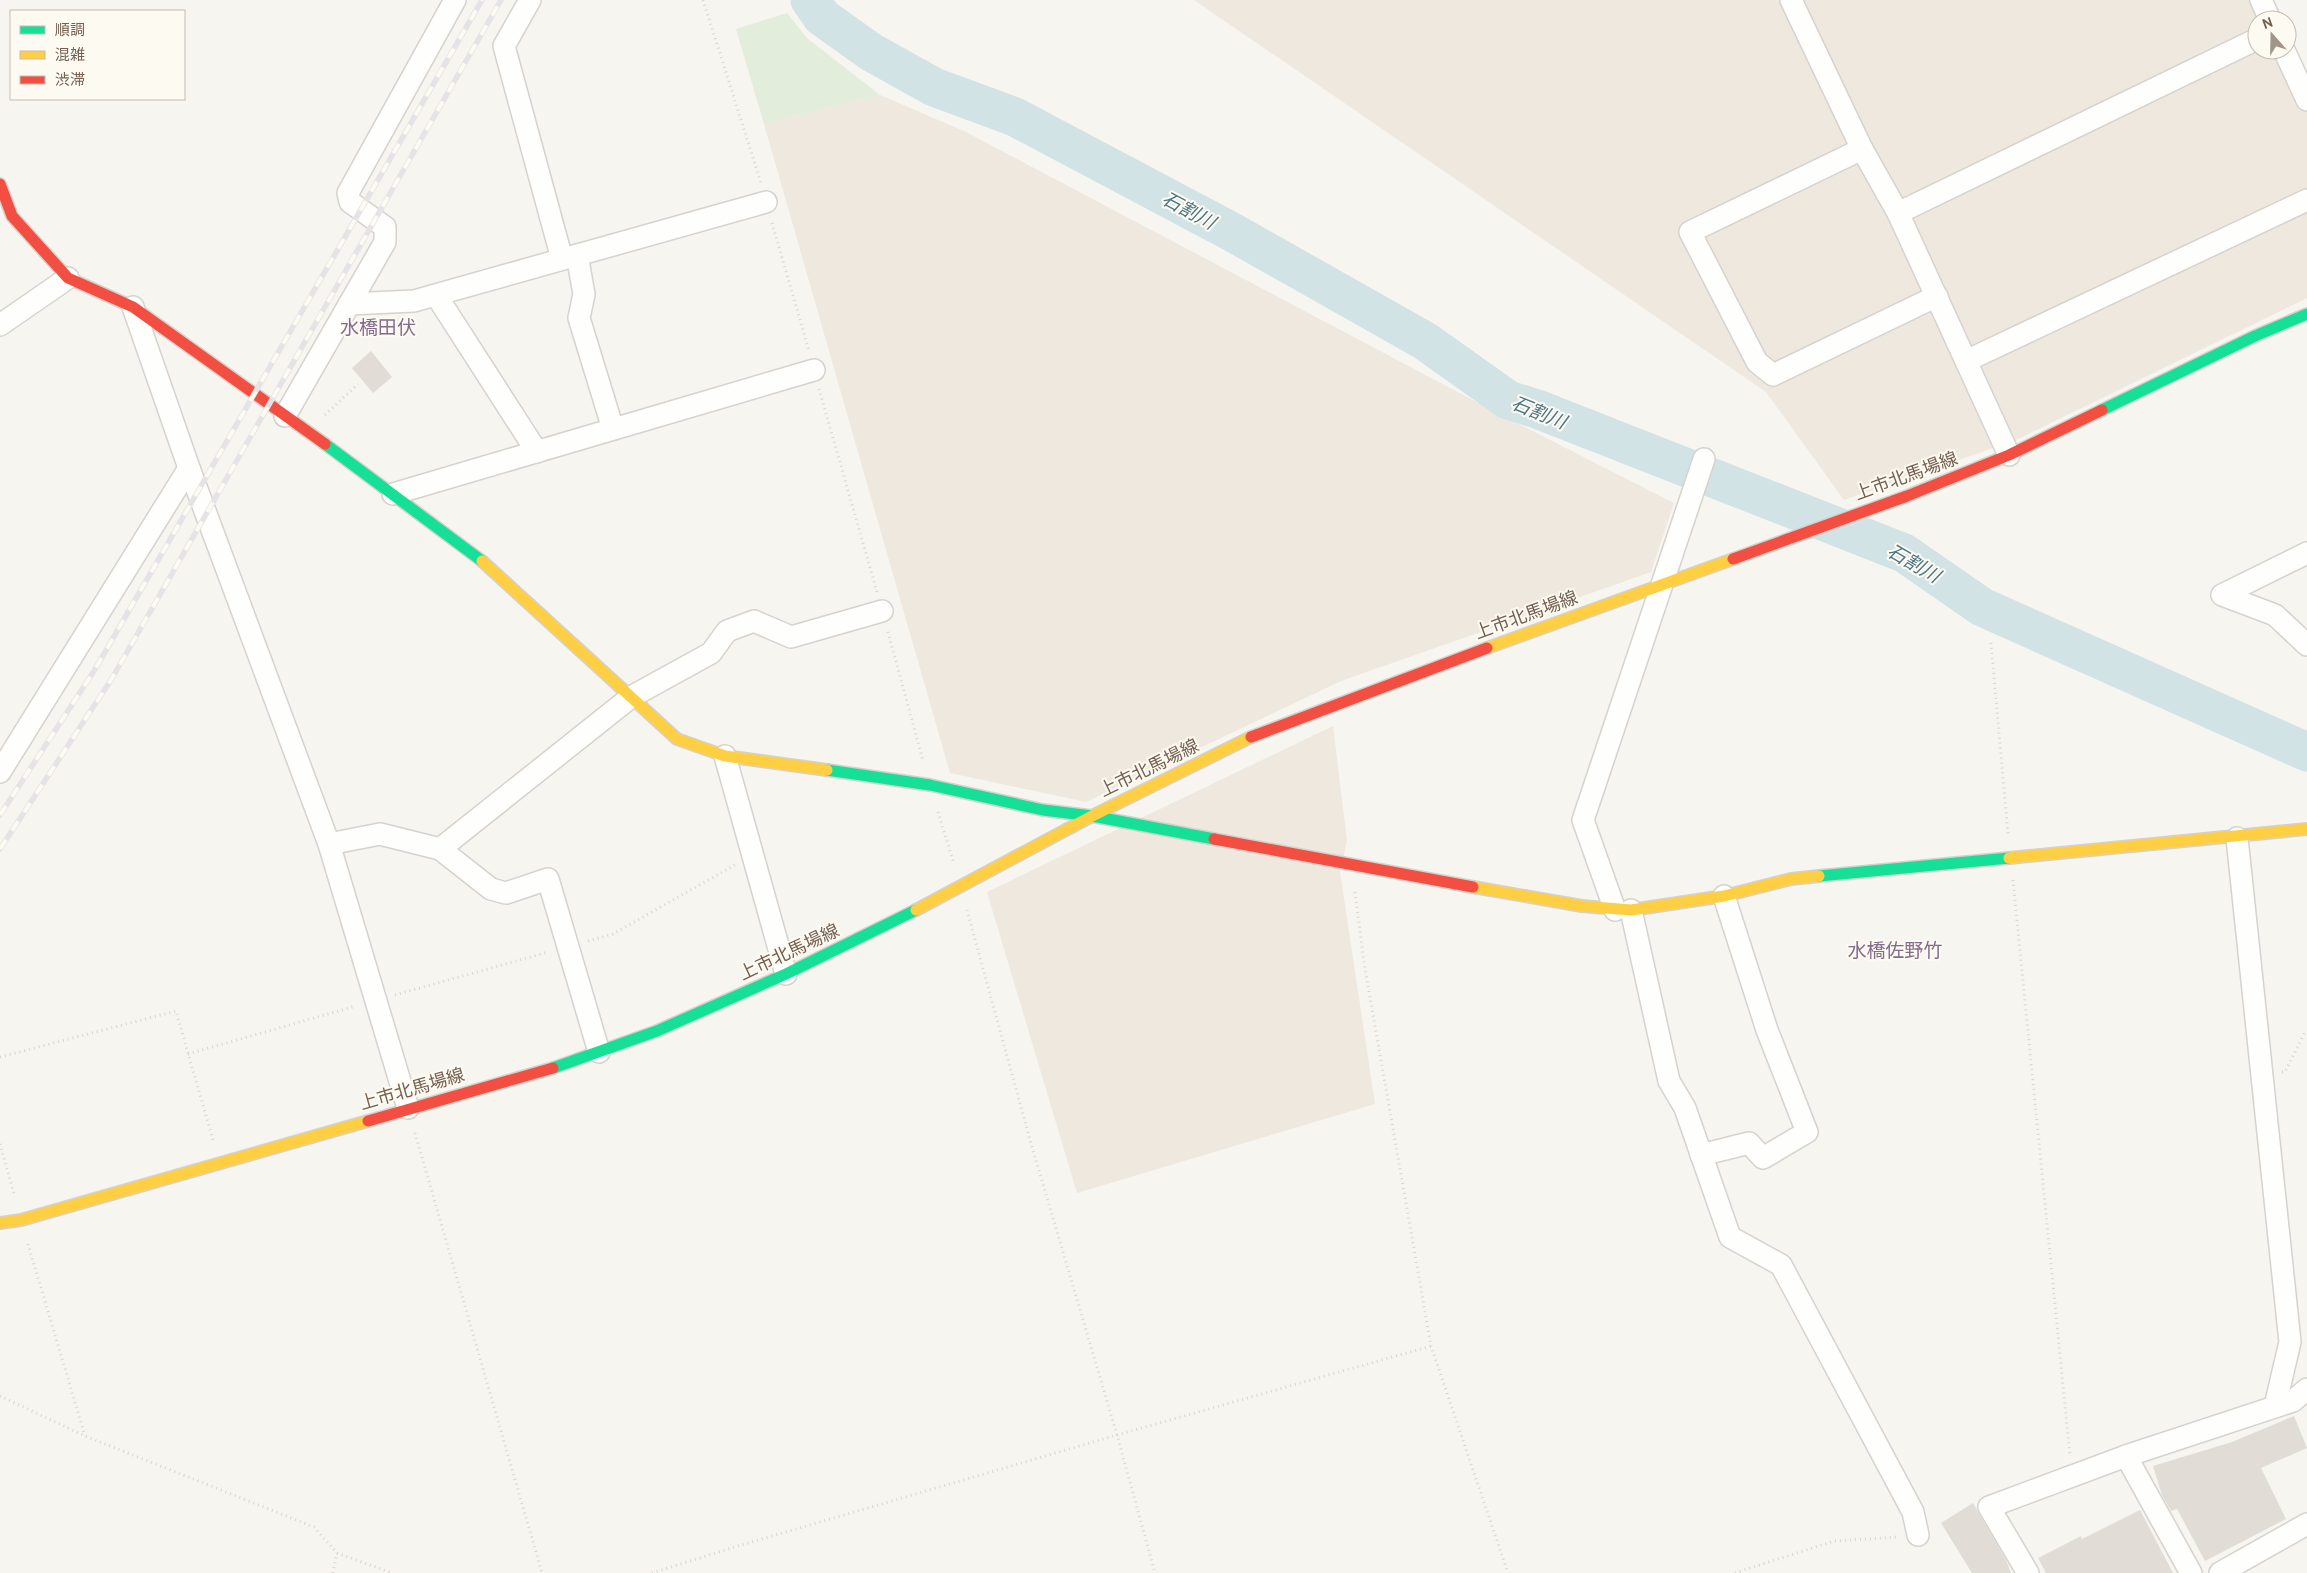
<svg xmlns="http://www.w3.org/2000/svg" width="2307" height="1573" viewBox="0 0 2307 1573" font-family="Cabin,'Noto Sans JP',sans-serif">
	<style>
		.residential { fill: #eee8de }
		.green { fill: #e3eddc }
		.lines { fill: none; stroke-linecap: round; stroke-linejoin: round }
		.river { stroke: #d2e3e6; stroke-width: 39 }
		.building { fill: #e2dcd6 }
		.street-casing { stroke: #d6d2ce; stroke-width: 24 }
		.fast-casing { stroke: #d5d1ca; stroke-width: 14 }
		.slow-casing { stroke: #d5d1ca; stroke-width: 14 }
		.jam-casing { stroke: #d5d1ca; stroke-width: 14 }
		.path { stroke: #dad5d0; stroke-width: 3; stroke-dasharray: 1 4; stroke-linecap: butt }
		.street { stroke: #fefefd; stroke-width: 21 }
		.fast { stroke: #16e098; stroke-width: 11 }
		.slow { stroke: #ffcf43; stroke-width: 11 }
		.jam { stroke: #f24e42; stroke-width: 11 }
		.rail-casing { stroke: #e5e3e6; stroke-width: 5.5 }
		.rail { stroke: #fdfaf2; stroke-width: 4; stroke-dasharray: 11; stroke-linecap: butt }
		.labels { text-anchor: middle; stroke-width: 4; stroke-linejoin: round; paint-order: stroke }
		.street-label { font-size: 18px; fill: #736051; stroke: #fdfaf2 }
		.water-label { font-size: 19px; font-style: italic; fill: #4d7683; stroke: #fdfaf2 }
		.neighbourhood-label { font-size: 19px; fill: #856a8e; stroke: #fdfaf2 }
	</style>
	<rect width="100%" height="100%" fill="#f6f5f0"/>
	<g class="residential">
		<path d="M1194 0H2255L2265 20H2257V50H2279L2307 110V298L2016 440 1844 500 1766 392Z"/>
		<path d="M880 95 966 132 1503 416 1674 503 1651 572 1341 681 1086 802 950 773 764 124Z"/>
		<path d="M1333 726 1347 841 1340 872 1375 1104 1077 1193 987 892Z"/>
	</g>
	<path class="green" d="M787 13 807 38 880 95 764 124 736 29Z"/>
	<g class="lines">
		<path class="river" d="M810 0 822 17 871 52 934 87 1015 117 1232 232 1425 341 1508 400 1537 409 1904 553 1982 607 2307 752"/>
	</g>
	<g class="building">
		<path d="M371 351 392 377 373 393 352 368Z"/>
		<path d="M2294 1416 2307 1448 2261 1468 2286 1519 2205 1561 2177 1509 2171 1511 2162 1495 2153 1466 2232 1442Z"/>
		<path d="M1973 1503 2006 1560 2011 1573H1972L1941 1523Z"/>
		<path d="M2140 1510 2173 1573H2046L2038 1558 2081 1536 2082 1539Z"/>
	</g>
	<g class="lines">
		<defs>
			<g id="street">
				<path d="M530 0 504 46 562 259"/>
				<path d="M1791 0 1862 149 1898 213 2009 455"/>
				<path d="M2261 0 2270 20"/>
				<path d="M2284 50 2307 100"/>
				<path d="M1862 149 1690 232 1757 362 1773 375 1937 296"/>
				<path d="M1898 213 2257 39"/>
				<path d="M577 255 584 294 579 318 613 429"/>
				<path d="M436 295 537 452"/>
				<path d="M349 304 414 301 766 202"/>
				<path d="M133 307 189 468 329 844 408 1108"/>
				<path d="M0 325 68 278"/>
				<path d="M1966 361 2307 200"/>
				<path d="M285 416 385 242V227L350 202 348 193 455 0"/>
				<path d="M393 494 814 370"/>
				<path d="M2307 553 2222 595 2275 615 2307 645"/>
				<path d="M725 756 786 974"/>
				<path d="M0 772 189 468"/>
				<path d="M2237 838 2290 1342 2275 1406"/>
				<path d="M329 844 380 834 440 849"/>
				<path d="M1615 910 1583 820 1704 459"/>
				<path d="M1631 910 1669 1081 1685 1108 1730 1237 1781 1265 1913 1512 1918 1535"/>
				<path d="M599 1052 548 879 506 893 491 889 440 849 631 697 711 653 727 631 754 621 791 637 882 611"/>
				<path d="M1701 1155 1749 1143 1763 1158 1807 1132 1767 1030 1724 896"/>
				<path d="M2126 1456 2191 1573"/>
				<path d="M2028 1573 1989 1507 2126 1456 2293 1401 2307 1389"/>
				<path d="M2220 1573 2307 1524"/>
			</g>
			<g id="fast">
				<path d="M2102 410 2255 336 2307 314"/>
				<path d="M325 444 482 561"/>
				<path d="M827 770 930 785 1043 810 1092 816 1214 839"/>
				<path d="M1819 876 2009 858"/>
				<path d="M553 1068 657 1031 786 974 916 910"/>
			</g>
			<g id="slow">
				<path d="M482 561 677 739 725 756 827 770"/>
				<path d="M1487 648 1733 559"/>
				<path d="M2009 858 2307 829"/>
				<path d="M1473 887 1582 906 1631 910 1724 896 1791 879 1819 876"/>
				<path d="M916 910 1092 816 1251 737"/>
				<path d="M0 1223 21 1220 368 1121"/>
			</g>
			<g id="jam">
				<path d="M0 184 12 216 68 278 133 307 325 444"/>
				<path d="M1733 559 1907 496 2009 455 2102 410"/>
				<path d="M1251 737 1487 648"/>
				<path d="M1214 839 1473 887"/>
				<path d="M368 1121 553 1068"/>
			</g>
		</defs>
		<use href="#street" class="street-casing"/>
		<use href="#fast" class="fast-casing"/>
		<use href="#slow" class="slow-casing"/>
		<use href="#jam" class="jam-casing"/>
		<g class="path">
			<path d="M703 0 761 183"/>
			<path d="M772 223 809 351"/>
			<path d="M819 389 877 592"/>
			<path d="M325 415 358 384"/>
			<path d="M888 632 923 761"/>
			<path d="M1991 643 2008 834"/>
			<path d="M938 812 954 864"/>
			<path d="M2013 880 2070 1456"/>
			<path d="M1355 892 1364 963 1431 1346 1508 1573"/>
			<path d="M967 910 1030 1140 1117 1435 1155 1573"/>
			<path d="M588 941 613 934 735 865"/>
			<path d="M395 995 548 952"/>
			<path d="M188 1054 356 1006"/>
			<path d="M0 1057 176 1011 213 1140"/>
			<path d="M2282 1072H2285L2305 1032"/>
			<path d="M415 1133 542 1573"/>
			<path d="M0 1144 15 1197"/>
			<path d="M28 1244 85 1436"/>
			<path d="M0 1396 85 1436 314 1527 337 1553 392 1573"/>
			<path d="M333 1573 337 1553"/>
			<path d="M652 1573 738 1546 1117 1435 1431 1346"/>
			<path d="M1735 1573 1834 1541 1897 1537"/>
		</g>
		<use href="#street" class="street"/>
		<use href="#fast" class="fast"/>
		<use href="#slow" class="slow"/>
		<use href="#jam" class="jam"/>
		<defs>
			<g id="rail">
				<path d="M0 815 94 671 482 0"/>
				<path d="M0 849 111 680 501 0"/>
			</g>
		</defs>
		<use href="#rail" class="rail-casing"/>
		<use href="#rail" class="rail"/>
	</g>
	<g class="labels">
		<g class="street-label">
			<text transform="translate(1906 476) rotate(-20)" y="6">上市北馬場線</text>
			<text transform="translate(1526 615) rotate(-20)" y="6">上市北馬場線</text>
			<text transform="translate(1149 768) rotate(-26)" y="6">上市北馬場線</text>
			<text transform="translate(789 952) rotate(-25)" y="6">上市北馬場線</text>
			<text transform="translate(412 1089) rotate(-16)" y="6">上市北馬場線</text>
		</g>
		<g class="water-label">
			<text transform="translate(1189 210) rotate(28)" y="7">石割川</text>
			<text transform="translate(1539 412) rotate(22)" y="7">石割川</text>
			<text transform="translate(1914 563) rotate(30)" y="7">石割川</text>
		</g>
		<g class="neighbourhood-label">
			<text x="378" y="334">水橋田伏</text>
			<text x="1895" y="957">水橋佐野竹</text>
		</g>
	</g>
	<rect x="10" y="10" width="175" height="90" fill="#fdfaf2" stroke="#c6bcb2"/>
	<rect x="20" y="26" width="25" height="8" fill="#16e098" stroke="#c6bcb2"/>
	<text x="55" y="35" font-size="15" fill="#736051">順調</text>
	<rect x="20" y="51" width="25" height="8" fill="#ffcf43" stroke="#c6bcb2"/>
	<text x="55" y="60" font-size="15" fill="#736051">混雑</text>
	<rect x="20" y="76" width="25" height="8" fill="#f24e42" stroke="#c6bcb2"/>
	<text x="55" y="85" font-size="15" fill="#736051">渋滞</text>
	<g transform="translate(2272 35) rotate(340)"><circle r="24" fill="#fdfaf2" stroke="#c6bcb2"/>
	<path d="M0-4L9 19L0 12L-9 19Z" fill="#a19489"/>
	<text y="-8" font-size="14" font-weight="bold" text-anchor="middle" fill="#736051">N</text>
	</g>
</svg>
